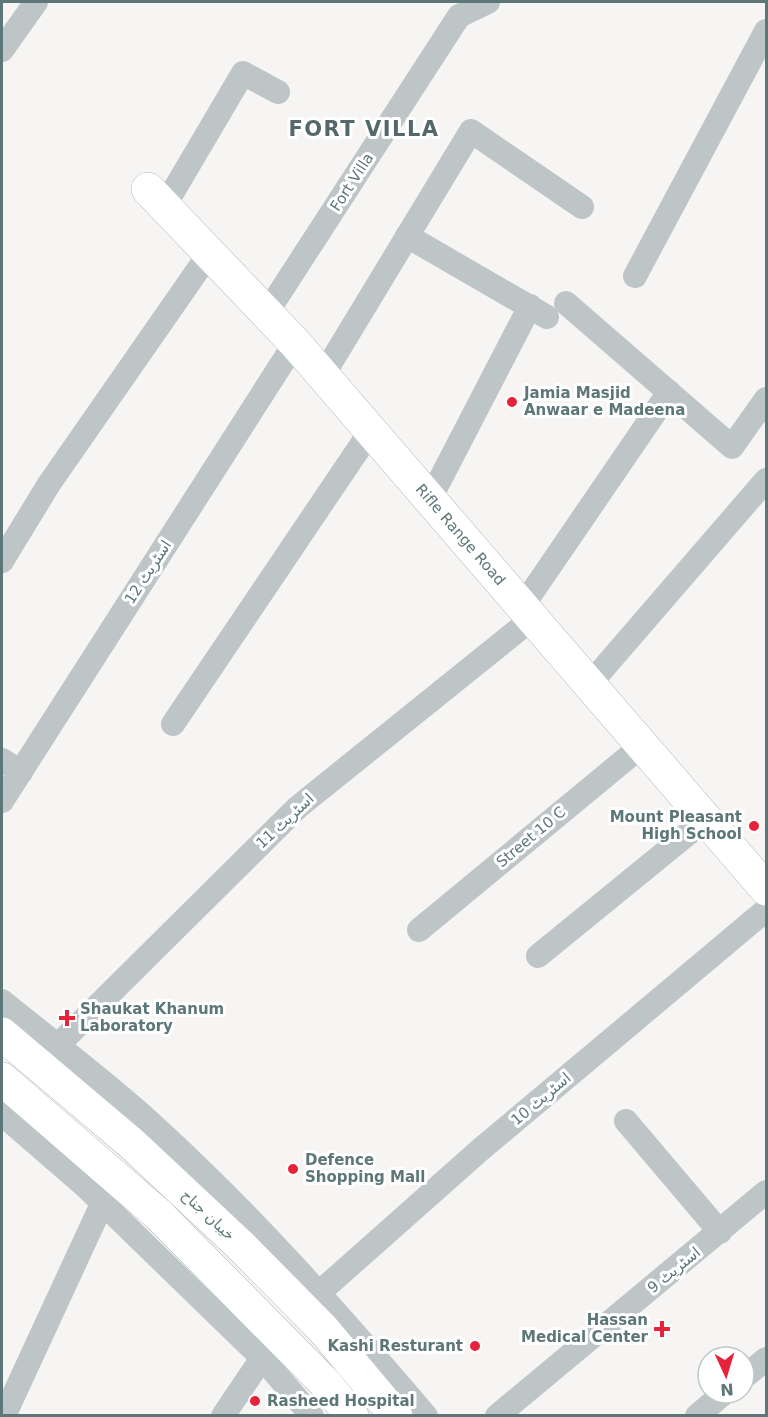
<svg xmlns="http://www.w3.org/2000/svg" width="768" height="1417" viewBox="0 0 768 1417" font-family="'DejaVu Sans',Vazirmatn,sans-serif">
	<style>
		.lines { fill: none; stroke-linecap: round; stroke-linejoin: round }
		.secondary-casing { stroke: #afbabb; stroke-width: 34 }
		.street { stroke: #bdc5c6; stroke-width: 24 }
		.secondary { stroke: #fff; stroke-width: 33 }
		.poi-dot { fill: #e7233c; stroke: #fff; stroke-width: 2 }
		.labels { text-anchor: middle; stroke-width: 6; stroke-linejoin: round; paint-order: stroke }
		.street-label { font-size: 15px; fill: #5d7779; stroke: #fff }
		.poi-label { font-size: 15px; font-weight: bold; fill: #5d7779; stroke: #fff; text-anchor: start }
		.district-label { font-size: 21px; font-weight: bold; letter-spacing: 1.5px; fill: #53686a; stroke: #fff }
	</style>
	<rect width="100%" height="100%" fill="#f7f5f3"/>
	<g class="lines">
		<defs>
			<g id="secondary">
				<path id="s1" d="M148 189 295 343 766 889"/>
				<path d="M2 1034 131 1143 241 1246 323 1329 396 1416"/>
				<path d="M2 1079 159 1215 325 1383 352 1416"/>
			</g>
		</defs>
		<use href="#secondary" class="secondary-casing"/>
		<g class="street">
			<path d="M2 50 36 2"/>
			<path d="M164 207 243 73 278 92"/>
			<path d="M407 236 547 317"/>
			<path d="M635 276 766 31"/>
			<path d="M566 303 732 447 766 399"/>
			<path d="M266 314 459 16 488 2"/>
			<path d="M322 377 471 131 582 207"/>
			<path d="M430 499 530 306"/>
			<path d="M2 561 49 484 209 254"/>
			<path d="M522 607 669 392"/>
			<path d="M589 685 766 480"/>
			<path d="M173 724 370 432"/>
			<path d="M2 760 21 772"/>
			<path d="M2 801 295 343"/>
			<path d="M419 930 644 744"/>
			<path d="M538 956 706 819"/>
			<path d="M2 1001C52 1042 105 1081 153 1125 252 1215 339 1314 426 1416"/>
			<path d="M57 1046 298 807 533 618"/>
			<path d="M2 1114 85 1186 262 1358 312 1416"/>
			<path d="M626 1121 720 1232"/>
			<path d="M320 1292 480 1150 766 910"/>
			<path d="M744 1377 766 1359"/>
			<path d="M4 1416 102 1204"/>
			<path d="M223 1416 262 1358"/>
			<path d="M497 1416 766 1192"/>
			<path d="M697 1416 724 1393"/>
		</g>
		<use href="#secondary" class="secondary"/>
	</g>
	<g class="poi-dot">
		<circle cx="512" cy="402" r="6"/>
		<circle cx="754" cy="826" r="6"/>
		<path d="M64 1009h6v6h6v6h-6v6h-6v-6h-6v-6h6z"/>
		<circle cx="293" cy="1169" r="6"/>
		<path d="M659 1320h6v6h6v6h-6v6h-6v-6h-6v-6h6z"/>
		<circle cx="475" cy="1346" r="6"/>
		<circle cx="255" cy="1401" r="6"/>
	</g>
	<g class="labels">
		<g class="street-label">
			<text transform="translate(352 182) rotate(-57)" y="5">Fort Villa</text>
			<text dy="5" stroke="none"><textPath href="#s1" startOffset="466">Rifle Range Road</textPath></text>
			<text transform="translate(148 572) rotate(-57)" y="5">اسٹریٹ 12</text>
			<text transform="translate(285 821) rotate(-43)" y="5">اسٹریٹ 11</text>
			<text transform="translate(531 837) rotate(-40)" y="5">Street 10 C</text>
			<text transform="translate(541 1099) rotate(-40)" y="5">اسٹریٹ 10</text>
			<text transform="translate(208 1215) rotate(43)" y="5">خیبان جناح</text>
			<text transform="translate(674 1270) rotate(-39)" y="5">اسٹریٹ 9</text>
		</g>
		<g class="poi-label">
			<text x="524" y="398">Jamia Masjid<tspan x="524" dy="17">Anwaar e Madeena</tspan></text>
			<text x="742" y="822" text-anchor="end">Mount Pleasant<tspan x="742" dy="17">High School</tspan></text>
			<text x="80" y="1014">Shaukat Khanum<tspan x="80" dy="17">Laboratory</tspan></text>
			<text x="305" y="1165">Defence<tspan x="305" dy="17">Shopping Mall</tspan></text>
			<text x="648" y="1325" text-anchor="end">Hassan<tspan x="648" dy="17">Medical Center</tspan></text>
			<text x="463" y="1351" text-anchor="end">Kashi Resturant</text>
			<text x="267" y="1406">Rasheed Hospital</text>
		</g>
		<g class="district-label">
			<text x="364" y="136">FORT VILLA</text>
		</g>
	</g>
	<rect width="768" height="1417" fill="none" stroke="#5d7779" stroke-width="6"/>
	<g transform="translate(726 1375) rotate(176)"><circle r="28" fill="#ffffff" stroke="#bec9c9" stroke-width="1.5"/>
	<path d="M0-4.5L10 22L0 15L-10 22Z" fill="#e7233c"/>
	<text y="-9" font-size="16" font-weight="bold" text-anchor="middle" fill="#5d7779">N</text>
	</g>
</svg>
